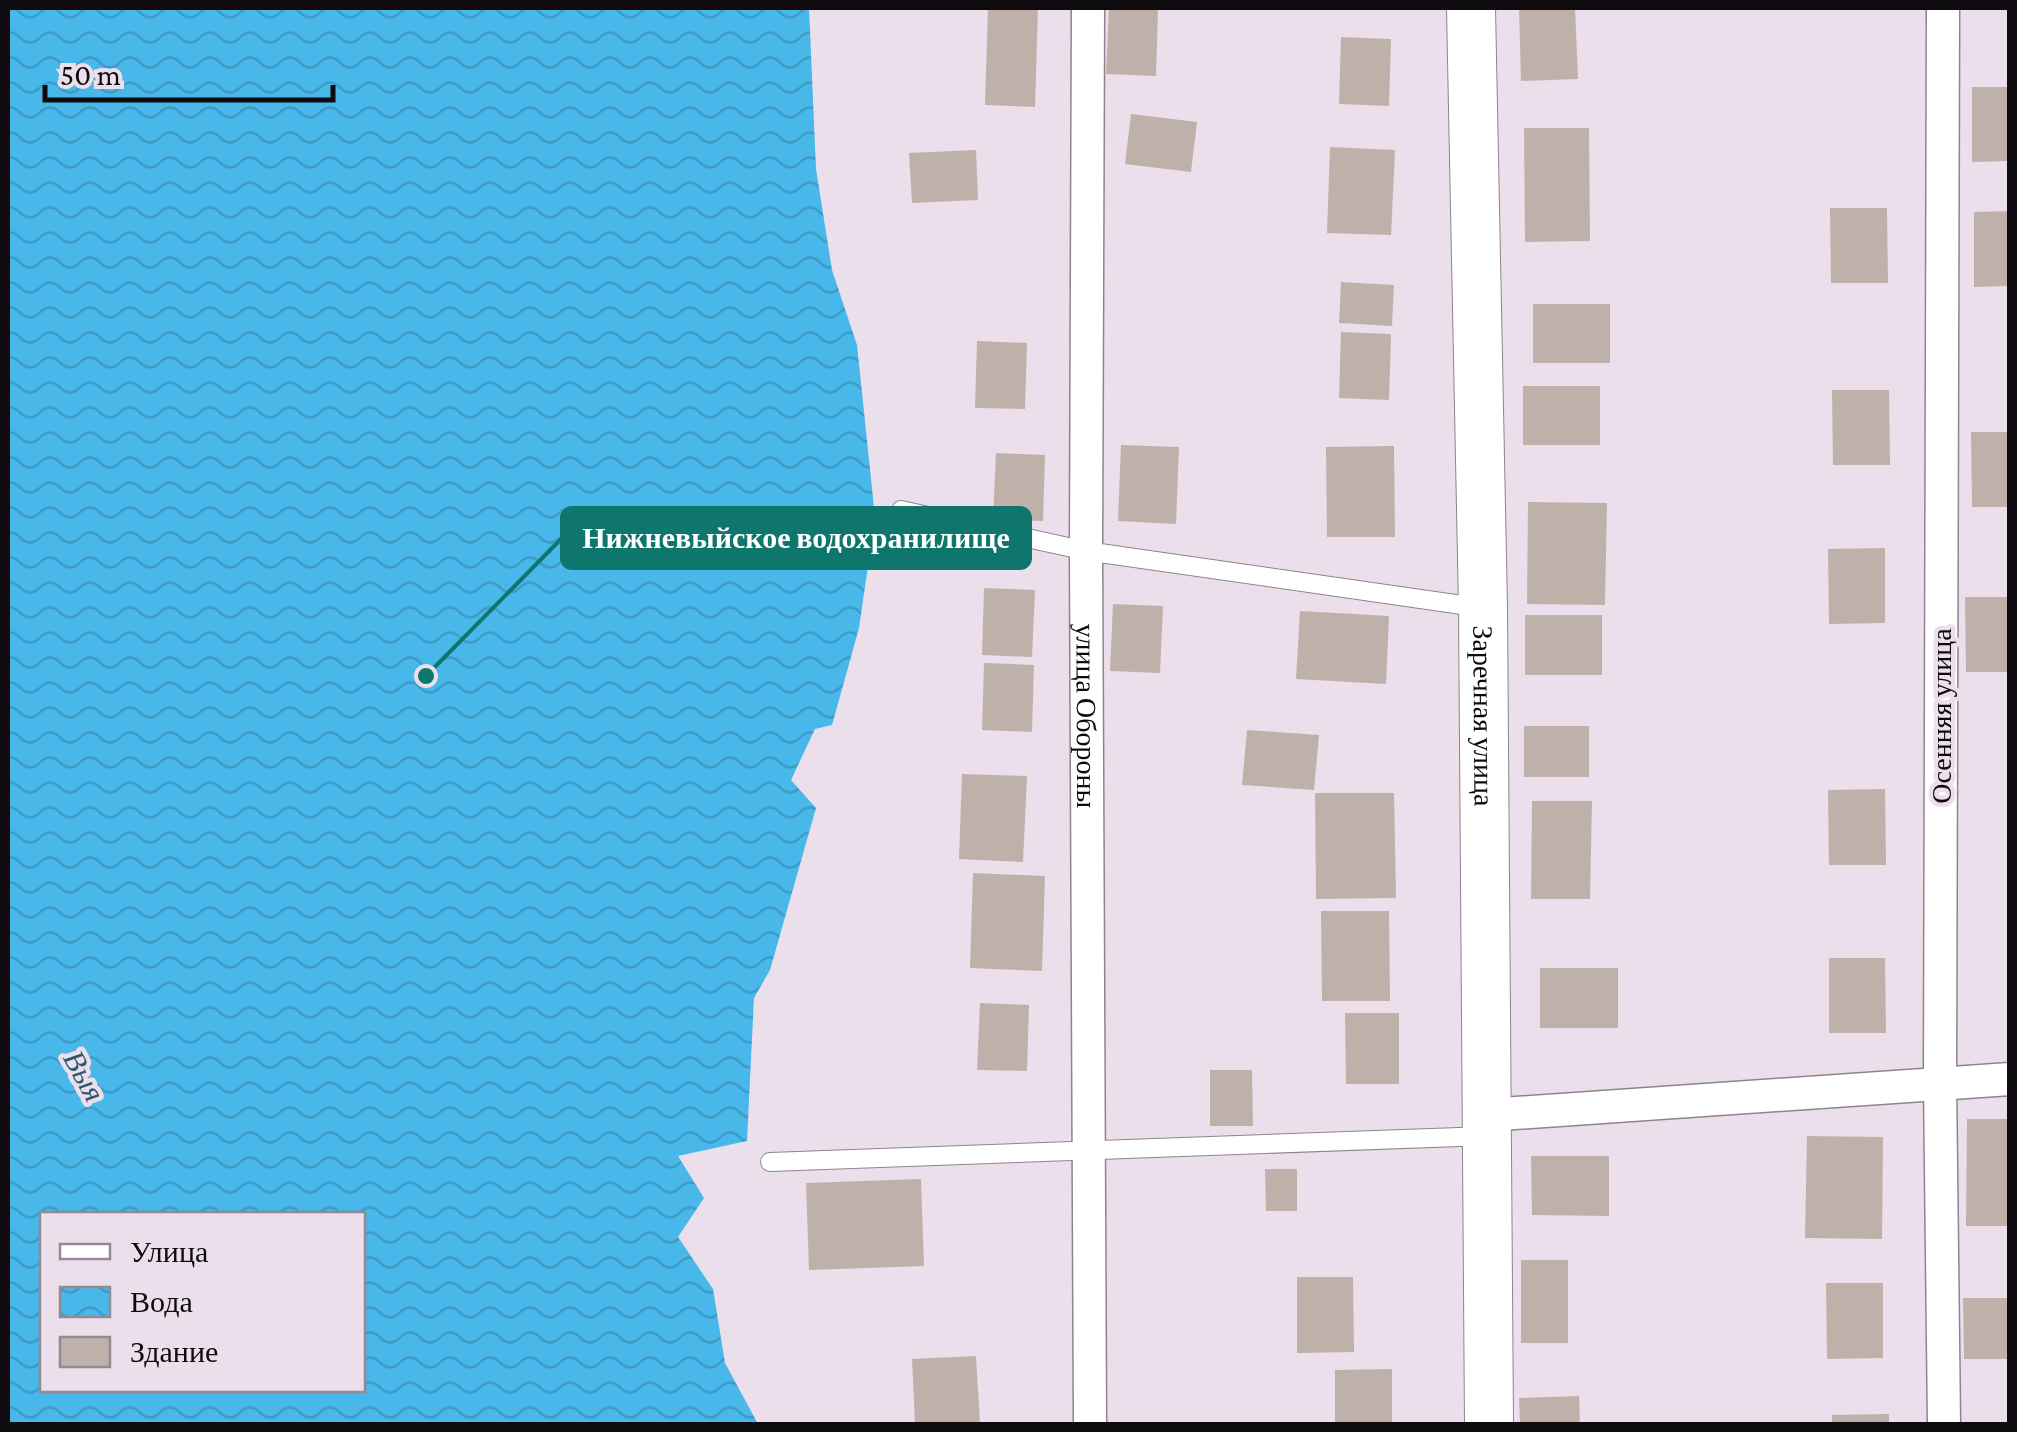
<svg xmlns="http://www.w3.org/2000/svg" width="2017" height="1432" viewBox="0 0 2017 1432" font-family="'Crimson Pro',serif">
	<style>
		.water { fill: url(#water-waves); fill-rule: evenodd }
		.building { fill: #bfb1a9 }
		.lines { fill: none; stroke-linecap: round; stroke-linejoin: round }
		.lane-casing { stroke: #8f848e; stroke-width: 20 }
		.street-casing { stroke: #8f848e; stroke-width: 35 }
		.secondary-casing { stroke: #8f848e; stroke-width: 50 }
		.lane { stroke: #fff; stroke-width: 18 }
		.street { stroke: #fff; stroke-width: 32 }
		.secondary { stroke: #fff; stroke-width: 48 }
		.labels { text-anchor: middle; stroke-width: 9; stroke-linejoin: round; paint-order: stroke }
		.street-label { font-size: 28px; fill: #0e0a0e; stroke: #ebdfeb }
		.water-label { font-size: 30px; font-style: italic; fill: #2c596f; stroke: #ebdfeb }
		.leader { fill: none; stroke: #0f766e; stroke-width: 4 }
		.callout-dot { fill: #0f766e; stroke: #ebdfeb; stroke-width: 4 }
		.callout { fill: #0f766e; stroke: #0f766e; stroke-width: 4 }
		.callout-label { font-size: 30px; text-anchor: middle; font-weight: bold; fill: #fff }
	</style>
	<defs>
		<pattern id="water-waves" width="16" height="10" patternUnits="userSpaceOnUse" patternTransform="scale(2.5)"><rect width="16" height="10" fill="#48b7e9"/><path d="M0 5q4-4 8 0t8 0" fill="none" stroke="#3e9cc7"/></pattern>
	</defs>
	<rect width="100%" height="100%" fill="#ebdfeb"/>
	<path class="water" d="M8 8H809L816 169 832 270 857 345 875 517 859 628 832 725 815 729 791 780 816 808 770 970 754 998 747 1141 678 1156 704 1198 678 1237 713 1289 725 1363 758 1424H8ZM42 1214H362V1390H42Z"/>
	<g class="building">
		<path d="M988 8H1038L1035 107 985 105Z"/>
		<path d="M1109 8 1158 10 1156 76 1106 74Z"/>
		<path d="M1519 8H1575L1578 79 1521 81Z"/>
		<path d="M1341 37 1391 39 1389 106 1339 104Z"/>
		<path d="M1972 87H2010V161L1972 162Z"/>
		<path d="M1131 114 1197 122 1191 172 1125 164Z"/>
		<path d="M1524 128H1589L1590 241 1525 242Z"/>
		<path d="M1330 147 1395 150 1391 235 1327 233Z"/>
		<path d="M976 150 978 200 912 203 909 153Z"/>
		<path d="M1830 208H1887L1888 283H1831Z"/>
		<path d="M2010 211V286L1974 287V212Z"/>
		<path d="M1341 282 1394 285 1392 326 1339 323Z"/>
		<rect x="1533" y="304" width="77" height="59"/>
		<path d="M1341 332 1391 334 1389 400 1339 398Z"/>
		<path d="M977 341 1027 343 1025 409 975 408Z"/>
		<rect x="1523" y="386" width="77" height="59"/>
		<path d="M1832 390H1889L1890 465H1833Z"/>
		<path d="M1971 432H2010V507H1972Z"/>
		<path d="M1121 445 1179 447 1176 524 1118 521Z"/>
		<path d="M1394 446 1395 537H1327L1326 447Z"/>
		<path d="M996 453 1045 455 1043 521 993 519Z"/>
		<path d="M1528 502 1607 503 1605 605 1527 604Z"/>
		<path d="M1885 548V623L1829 624 1828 549Z"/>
		<path d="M984 588 1035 590 1032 657 982 655Z"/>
		<path d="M1965 597H2010V672H1966Z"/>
		<path d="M1113 604 1163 606 1160 673 1110 671Z"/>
		<path d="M1300 611 1389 616 1386 684 1296 679Z"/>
		<rect x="1525" y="615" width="77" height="60"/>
		<path d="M984 663 1034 665 1032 732 982 730Z"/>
		<rect x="1524" y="726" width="65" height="51"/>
		<path d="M1247 730 1319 735 1314 790 1242 785Z"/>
		<path d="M962 774 1027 776 1023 862 959 859Z"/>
		<path d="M1885 789 1886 865H1829L1828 790Z"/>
		<path d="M1315 793H1394L1396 898 1316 899Z"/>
		<path d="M1532 801H1592L1590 899H1531Z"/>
		<path d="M973 873 1045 876 1042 971 970 968Z"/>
		<path d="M1321 911H1389L1390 1001H1322Z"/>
		<path d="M1829 958H1885L1886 1033H1829Z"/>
		<rect x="1540" y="968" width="78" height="60"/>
		<path d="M980 1003 1029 1005 1027 1071 977 1070Z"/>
		<path d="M1345 1013H1399V1084H1346Z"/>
		<path d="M1210 1070H1252L1253 1126H1210Z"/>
		<path d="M1967 1119H2010V1226H1966Z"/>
		<path d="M1807 1136 1883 1137 1882 1239 1805 1238Z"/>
		<path d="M1531 1156H1609V1216L1532 1215Z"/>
		<path d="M1265 1169H1297V1211H1266Z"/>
		<path d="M921 1179 924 1266 809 1270 806 1183Z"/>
		<rect x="1521" y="1260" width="47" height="83"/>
		<path d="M1297 1277H1353L1354 1352 1297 1353Z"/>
		<path d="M1826 1283H1883V1358L1827 1359Z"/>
		<path d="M1963 1298H2010V1359H1964Z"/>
		<path d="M976 1356 980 1424H915L912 1359Z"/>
		<path d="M1392 1369V1424H1335V1370Z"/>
		<path d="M1579 1396 1580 1424H1520L1519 1398Z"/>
		<path d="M1889 1414V1424H1832V1415Z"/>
	</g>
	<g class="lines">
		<defs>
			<g id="lane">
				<path d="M901 510 1086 551 1483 608"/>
				<path d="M770 1162 1487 1136"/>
			</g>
			<g id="street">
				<path id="s1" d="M1088 8 1086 551 1090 1424"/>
				<path d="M1943 8 1940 1082 1944 1424"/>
				<path d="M1487 1115 2010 1079"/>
			</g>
			<g id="secondary">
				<path id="s2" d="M1471 8 1483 608 1489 1424"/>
			</g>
		</defs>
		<use href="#lane" class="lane-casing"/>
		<use href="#street" class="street-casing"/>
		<use href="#secondary" class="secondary-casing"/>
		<use href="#lane" class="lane"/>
		<use href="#street" class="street"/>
		<use href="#secondary" class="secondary"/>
	</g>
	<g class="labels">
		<g class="street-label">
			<text dy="10" stroke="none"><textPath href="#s1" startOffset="708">улица Обороны</textPath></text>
			<text dy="10" stroke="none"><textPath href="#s2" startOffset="708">Заречная улица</textPath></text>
			<text transform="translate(1941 716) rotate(-90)" y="10">Осенняя улица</text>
		</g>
		<g class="water-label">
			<text transform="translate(84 1076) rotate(61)" y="10">Выя</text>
		</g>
	</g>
	<path class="leader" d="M426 676L562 538"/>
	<circle class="callout-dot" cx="426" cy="676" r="10"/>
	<rect class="callout" x="562" y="508" width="468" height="60" rx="10"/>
	<g class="callout-label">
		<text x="796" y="548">Нижневыйское водохранилище</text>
	</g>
	<rect width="2017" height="1432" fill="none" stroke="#0e0a0e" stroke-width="20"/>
	<rect x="40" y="1212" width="325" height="180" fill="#ebdfeb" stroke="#938a93" stroke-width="2.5"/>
	<rect x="60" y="1244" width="50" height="15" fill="#ffffff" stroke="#938a93" stroke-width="2.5"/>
	<text x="130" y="1262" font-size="30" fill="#0e0a0e">Улица</text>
	<rect x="60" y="1287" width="50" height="30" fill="url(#water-waves)" stroke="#938a93" stroke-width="2.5"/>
	<text x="130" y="1312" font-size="30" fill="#0e0a0e">Вода</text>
	<rect x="60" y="1337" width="50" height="30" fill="#bfb1a9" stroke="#938a93" stroke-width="2.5"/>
	<text x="130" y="1362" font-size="30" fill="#0e0a0e">Здание</text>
	<path d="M45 85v15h288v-15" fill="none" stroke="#0e0a0e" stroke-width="5"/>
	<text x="60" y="85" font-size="30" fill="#0e0a0e" stroke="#ebdfeb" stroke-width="8" paint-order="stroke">50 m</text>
</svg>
